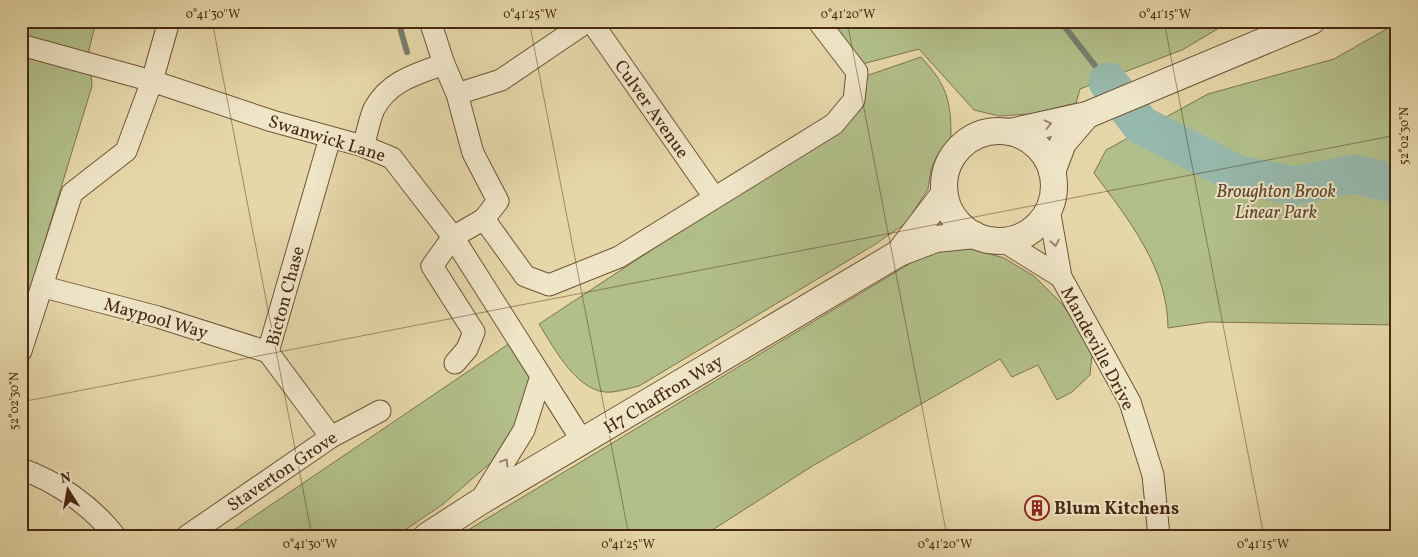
<svg xmlns="http://www.w3.org/2000/svg" width="1418" height="557" viewBox="0 0 1418 557" font-family="Vollkorn,serif">
	<style>
		.green { fill: #b2bf8a; stroke: #7e744e }
		.lines { fill: none; stroke-linecap: round; stroke-linejoin: round }
		.stream { stroke: #777f6f; stroke-width: 6 }
		.river { stroke: #96b9ad; stroke-width: 39 }
		.minor-casing { stroke: #705438; stroke-width: 23 }
		.tertiary-casing { stroke: #705438; stroke-width: 28 }
		.minor { stroke: #efe5c7; stroke-width: 21 }
		.tertiary { stroke: #efe5c7; stroke-width: 26 }
		.oneway { stroke: #9c876d }
		.ticks { fill: none; stroke: #492913; stroke-width: 1; stroke-opacity: 0.45 }
		.labels { text-anchor: middle; stroke-width: 4; stroke-linejoin: round; paint-order: stroke }
		.street-label { font-size: 18px; fill: #492913; stroke: #efe5c7 }
		.park-label { font-size: 18px; font-style: italic; fill: #5e472b; stroke: #efe5c7 }
		.poi-label { font-size: 18px; font-weight: bold; fill: #492913; stroke: #efe5c7; text-anchor: start }
		.neatline { fill: none; stroke: #492913; stroke-width: 2 }
		.ticks-label { font-size: 12px; text-anchor: middle; fill: #492913 }
	</style>
	<rect width="100%" height="100%" fill="#e6d7a9"/>
	<filter id="stains"><feTurbulence type="fractalNoise" baseFrequency=".004" numOctaves="4"/><feColorMatrix values="0 0 0 0 .2 0 0 0 0 .09 0 0 0 0 .02 0 0 0 .5 -.17"/></filter>
	<radialGradient id="worn" r=".72"><stop offset=".6" stop-color="#630" stop-opacity="0"/><stop offset="1" stop-color="#630" stop-opacity=".3"/></radialGradient>
	<g class="green">
		<path d="M21 21H96L89 50 92 86 21 319Z"/>
		<path d="M817 21H1231L1182 50 1080 89 1076 103 1030 114 999 116 974 110 919 49 855 66Z"/>
		<path d="M1397 23V325L1209 322 1168 328C1168 268 1128 219 1094 173L1106 150 1208 94 1334 59Z"/>
		<path d="M921 57C947 85 951 100 951 138L936 158 931 170 928 189 906 223 874 245 639 386C630 388 621 391 612 392 579 396 554 348 539 324L843 124C862 106 867 103 866 76Z"/>
		<path d="M966 247 1004 258 1034 276 1062 304 1082 333 1092 354 1090 375 1072 392 1057 400 1038 365 1012 377 1000 359 814 465 703 536H458L924 255Z"/>
		<path d="M510 343 530 376 518 420 494 460 442 505 396 536H225Z"/>
	</g>
	<g class="lines">
		<g class="stream">
			<path d="M398 21 407 52"/>
			<path d="M1060 21 1108 82"/>
		</g>
		<path class="river" d="M1108 82 1141 125 1239 175 1294 186 1354 174 1397 184"/>
		<defs>
			<g id="minor">
				<path d="M430 21 444 64 457 94 473 153 498 201 484 219 525 276 549 285 619 257 834 124 854 100 857 72 818 21"/>
				<path d="M591 21 714 197"/>
				<path d="M21 45 152 81 272 121 363 146 392 158 453 237 583 442"/>
				<path d="M457 94 501 80 588 21"/>
				<path d="M330 138 268 352 331 437"/>
				<path d="M363 146C367 135 369 120 374 109 389 81 416 74 444 64"/>
				<path d="M1049 209 1061 277 1130 402 1153 475 1159 536"/>
				<path d="M1003 241 1061 277"/>
				<path d="M44 287 158 317 268 352"/>
				<path d="M21 351 72 193 126 151 152 81 169 21"/>
				<path d="M455 363 467 349 474 332 432 266 453 237 484 219"/>
				<path d="M21 469C56 481 92 506 115 536"/>
				<path d="M480 501 524 430 541 376"/>
				<path d="M187 536 331 437 380 411"/>
			</g>
			<g id="tertiary">
				<circle cx="999" cy="186" r="55"/>
				<path d="M1010 132 1087 115 1312 21"/>
				<path d="M1052 172 1063 143 1087 115"/>
				<path d="M899 253 944 194"/>
				<path d="M427 536 478 503 899 253 936 239 975 235"/>
			</g>
		</defs>
		<use href="#minor" class="minor-casing"/>
		<use href="#tertiary" class="tertiary-casing"/>
		<use href="#minor" class="minor"/>
		<use href="#tertiary" class="tertiary"/>
	</g>
	<defs><path id="oneway-chevron" d="M-2-3.5L2.5 0L-2 3.5" fill="none" stroke-width="1.6" stroke-linecap="round" stroke-linejoin="round" transform="scale(1.25)"/></defs>
	<g class="oneway">
		<use href="#oneway-chevron" transform="translate(1048 124) rotate(-13)"/>
		<use href="#oneway-chevron" transform="translate(1055 243) rotate(80)"/>
		<use href="#oneway-chevron" transform="translate(505 462) rotate(-58)"/>
	</g>
	<path class="ticks" d="M212 21 312 536M529 21 629 536M847 21 947 536M1164 21 1264 536M21 402 1397 135"/>
	<defs>
		<symbol id="building-ring" viewBox="-11 -11 22 22"><circle r="9.5" fill="#efe5c7" stroke="#8f2418" stroke-width="1.5"/><path d="M-4-6H4V6H1V3H-1V6H-4ZM-2.5-4.3h1.7v1.8h-1.7ZM.8-4.3h1.7v1.8H.8ZM-2.5-1h1.7V.8h-1.7ZM.8-1h1.7V.8H.8Z" fill="#8f2418"/></symbol>
	</defs>
	<g fill-rule="evenodd">
		<use href="#building-ring" x="1023" y="494" width="28" height="28"/>
	</g>
	<g class="labels">
		<g class="street-label">
			<text transform="translate(652 109) rotate(55)" y="6">Culver Avenue</text>
			<text transform="translate(327 138) rotate(17)" y="6">Swanwick Lane</text>
			<text transform="translate(285 296) rotate(-75)" y="6">Bicton Chase</text>
			<text transform="translate(156 318) rotate(16)" y="6">Maypool Way</text>
			<text transform="translate(1098 348) rotate(62)" y="6">Mandeville Drive</text>
			<text transform="translate(663 394) rotate(-31)" y="6">H7 Chaffron Way</text>
			<text transform="translate(282 471) rotate(-34)" y="6">Staverton Grove</text>
		</g>
		<g class="park-label">
			<text x="1276" y="197">Broughton Brook<tspan x="1276" dy="21">Linear Park</tspan></text>
		</g>
		<g class="poi-label">
			<text x="1054" y="514">Blum Kitchens</text>
		</g>
	</g>
	<rect width="1418" height="557" fill="none" stroke="#e6d7a9" stroke-width="55"/>
	<g transform="translate(68 490) rotate(349)" stroke="#efe5c7" stroke-width="4" paint-order="stroke">
	<path d="M0-4L9 19L0 12L-9 19Z" fill="#492913"/>
	<text y="-8" font-size="14" font-weight="bold" text-anchor="middle" fill="#492913">N</text>
	</g>
	<rect x="28" y="28" width="1362" height="502" class="neatline"/>
	<g class="ticks-label">
		<text x="213" y="18">0°41'30"W</text>
		<text x="530" y="18">0°41'25"W</text>
		<text x="848" y="18">0°41'20"W</text>
		<text x="1165" y="18">0°41'15"W</text>
		<text transform="translate(1404 136) rotate(-90)" y="4">52°02'30"N</text>
		<text transform="translate(14 401) rotate(-90)" y="4">52°02'30"N</text>
		<text x="310" y="548">0°41'30"W</text>
		<text x="628" y="548">0°41'25"W</text>
		<text x="945" y="548">0°41'20"W</text>
		<text x="1263" y="548">0°41'15"W</text>
	</g>
	<rect width="100%" height="100%" filter="url(#stains)"/>
	<rect width="100%" height="100%" fill="url(#worn)"/>
</svg>
